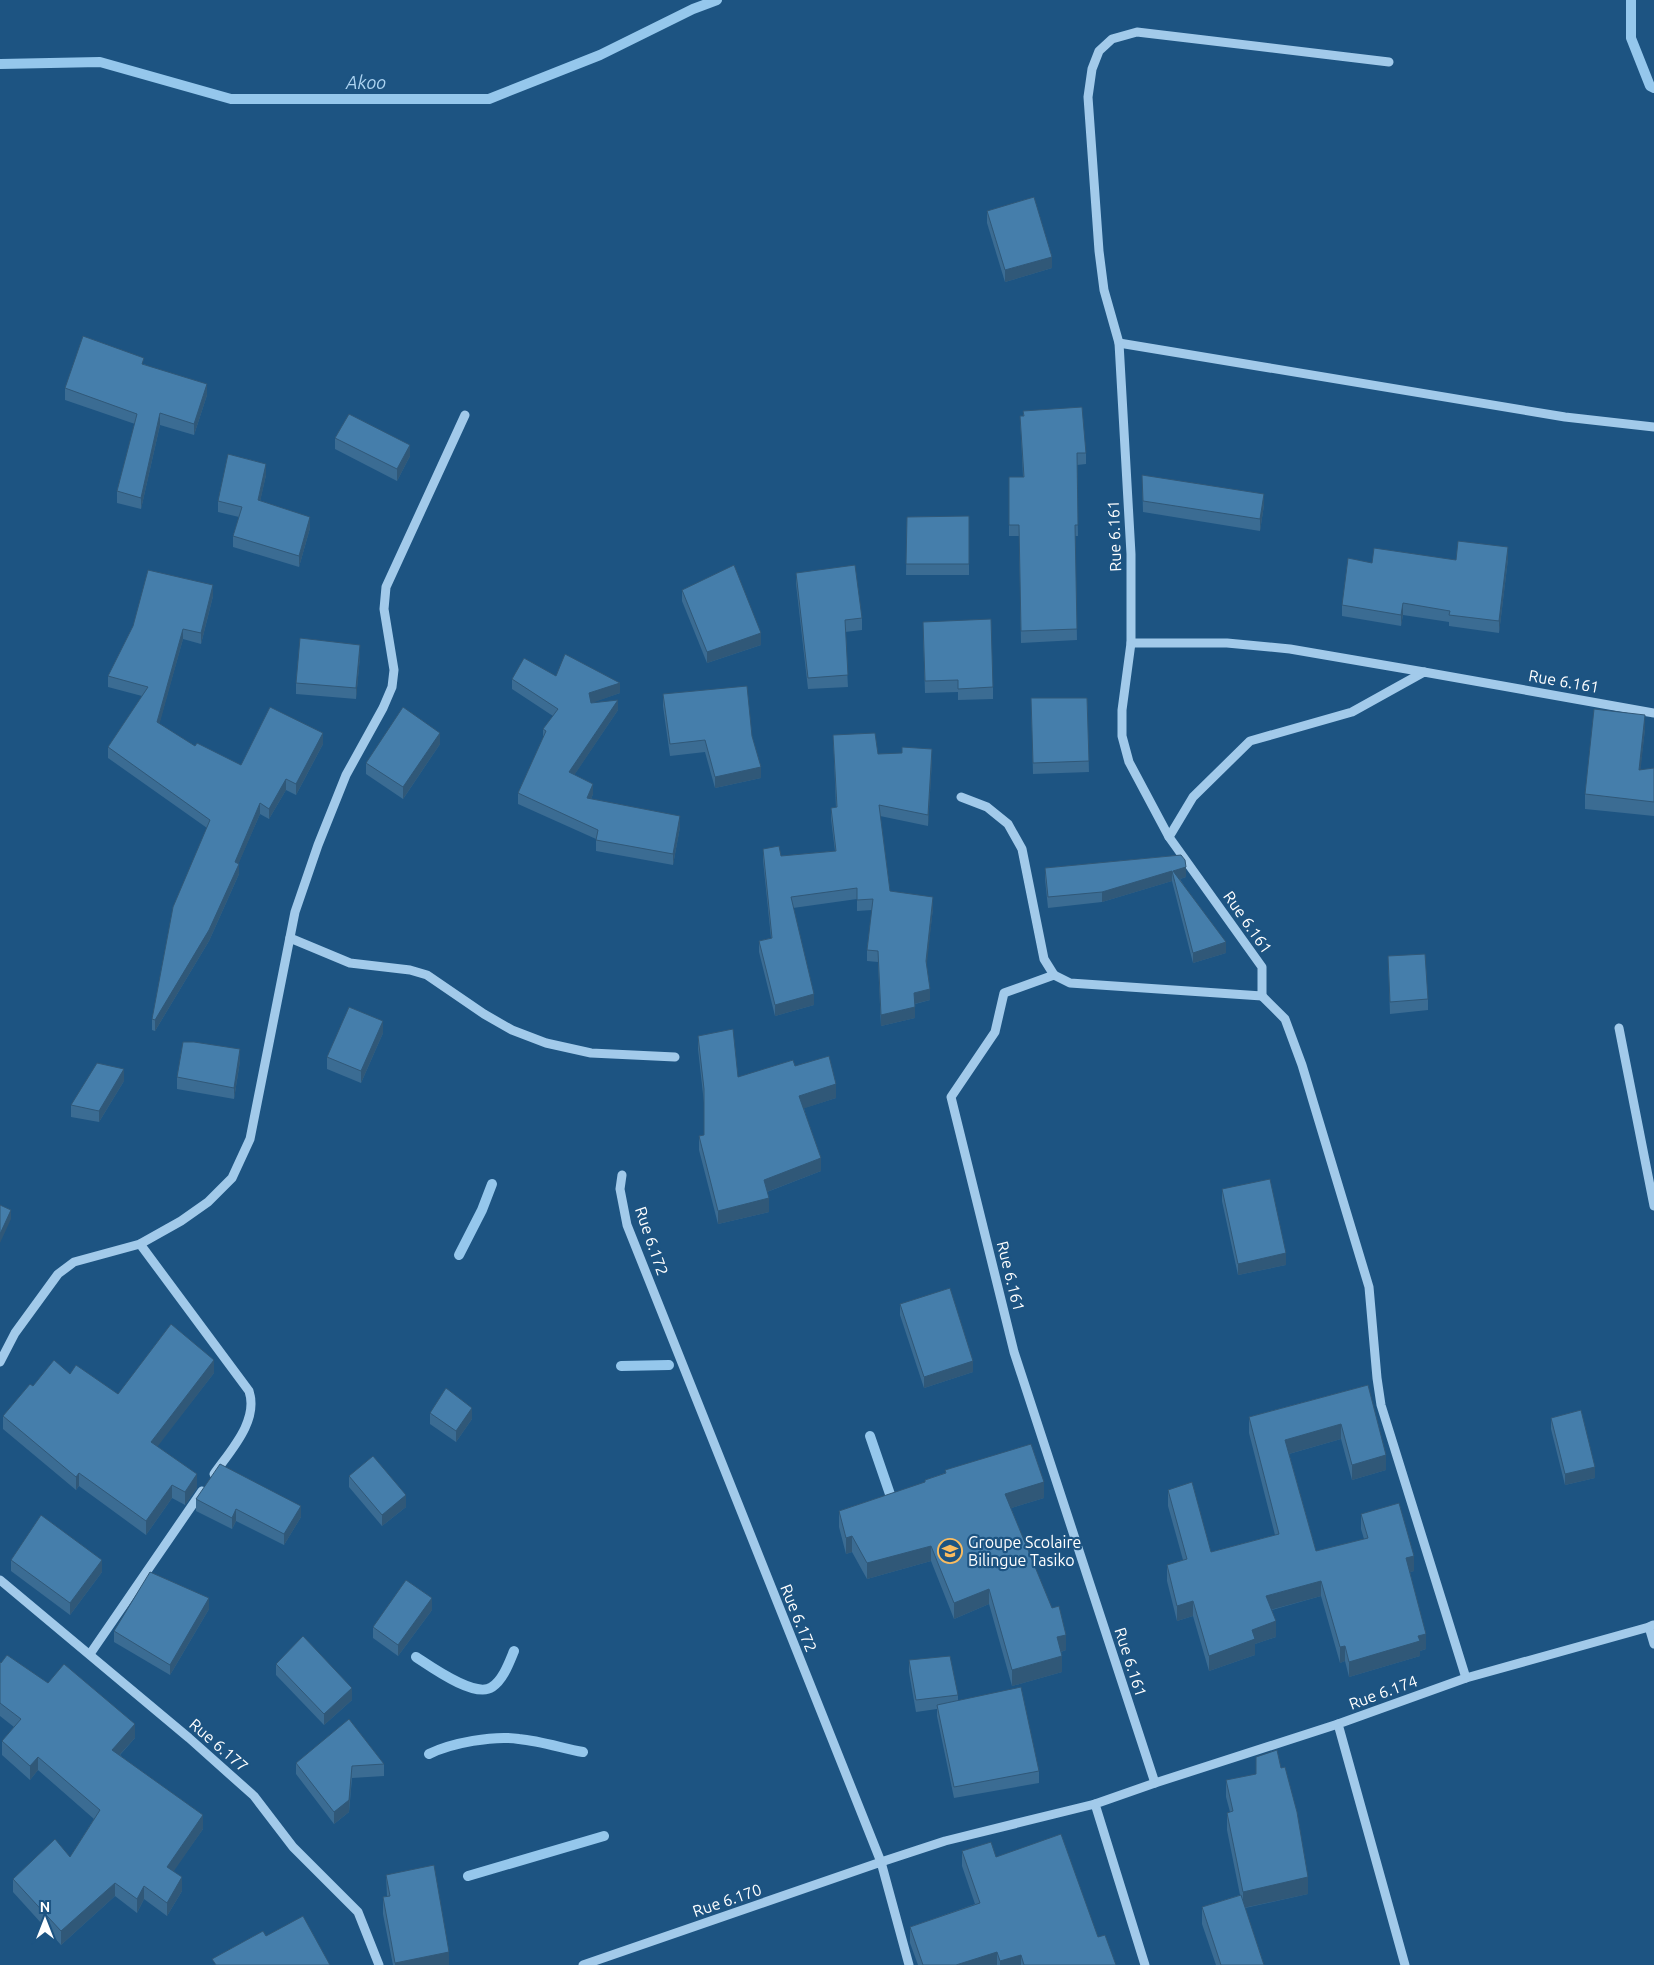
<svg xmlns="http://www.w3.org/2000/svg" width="1654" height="1965" viewBox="0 0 1654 1965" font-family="Ubuntu,sans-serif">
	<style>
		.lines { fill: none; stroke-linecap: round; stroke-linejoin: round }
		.stream { stroke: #95c7ec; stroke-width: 10 }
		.minor { stroke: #a2caea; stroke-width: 9 }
		.wall { fill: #3b6c93 }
		.shaded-wall { fill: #305878 }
		.building { fill: #457eab; stroke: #305878 }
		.labels { text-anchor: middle; stroke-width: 4.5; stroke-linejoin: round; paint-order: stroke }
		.street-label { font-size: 16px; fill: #fff; stroke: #1d5482 }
		.poi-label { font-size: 16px; fill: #fff; stroke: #1d5482; text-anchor: start }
		.water-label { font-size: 18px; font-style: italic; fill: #add4f1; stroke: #1d5482 }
	</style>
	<rect width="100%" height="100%" fill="#1d5482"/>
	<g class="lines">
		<g class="stream">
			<path d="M1631 0V38L1650 86 1654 88"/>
			<path d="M0 64 100 62 231 99H489L600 55 693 9 717 0"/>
			<path d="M459 1255 482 1210 492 1184"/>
			<path d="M621 1366 669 1365"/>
			<path d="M870 1436 893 1503"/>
			<path d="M416 1657C430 1666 475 1699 492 1687 503 1680 509 1663 514 1651"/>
			<path d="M429 1754C451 1743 494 1735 519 1739 540 1741 562 1748 583 1752"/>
			<path d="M468 1876 604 1836"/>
		</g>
		<g class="minor">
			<path d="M1119 343 1565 417 1654 427"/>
			<path d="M1131 643H1227L1290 649 1424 672"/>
			<path d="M961 797 987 807 1008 824 1022 849 1044 959 1054 975"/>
			<path d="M1169 837 1129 762 1122 736V710L1131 643V554L1119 343 1104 290 1099 251 1088 97 1092 69 1099 51 1112 39 1137 32 1389 62"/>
			<path d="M290 938 350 963 410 970 427 975 484 1014 512 1030 546 1043 591 1053 675 1057"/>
			<path d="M1262 996 1285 1019 1302 1065 1369 1287 1377 1378 1381 1405 1466 1678"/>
			<path d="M1619 1028 1654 1206"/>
			<path d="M622 1175 620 1189 627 1225 881 1862 945 1841 1095 1804"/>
			<path d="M140 1244 249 1391C259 1421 230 1451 214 1474"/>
			<path d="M0 1362 15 1333 58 1274 74 1262 140 1244 181 1221 208 1202 232 1178 250 1139 295 912 318 845 346 775 383 708 392 687 394 670 384 609 386 587 465 415"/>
			<path d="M0 1580 189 1738 254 1796 293 1847 358 1912 379 1965"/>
			<path d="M1653 1625 1649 1627 1654 1644"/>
			<path d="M90 1654 202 1491"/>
			<path d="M1155 1783 1338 1724"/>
			<path d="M583 1965 881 1862 909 1965"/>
			<path d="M1145 1965 1095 1804 1155 1783 1014 1352 951 1097 995 1032 1004 993 1054 975 1070 983 1262 996V967L1169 837 1193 797 1250 741 1352 712 1424 672 1654 713"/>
			<path d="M1405 1965 1338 1724 1466 1678 1649 1627"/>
		</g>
	</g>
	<g class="wall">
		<path d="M987 211 1052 268 1005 282 987 223Z"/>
		<path d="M144 364 207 395 194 435 160 425 141 509 117 503V491L135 424 65 400V388Z"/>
		<path d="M1023 411 1086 453V464L1077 465 1078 536H1075L1077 640 1021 643 1019 536H1009V477H1023L1020 416H1023Z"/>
		<path d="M335 438 410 456 397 481 335 449Z"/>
		<path d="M266 475 260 501 310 528 299 567 233 547V536L239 517 218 512V501Z"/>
		<path d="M1142 475 1264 505 1260 531 1143 512Z"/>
		<path d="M969 516V575H906L907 517Z"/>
		<path d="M1508 559 1499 633 1449 626V622L1403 615 1401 626 1342 616V605L1372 563Z"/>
		<path d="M796 573 862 618V630L845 632 848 687 808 689 796 584Z"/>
		<path d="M682 590 761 645 707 663 682 601Z"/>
		<path d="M213 596 201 644 183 639 159 724 195 746 241 765 323 744 296 795 286 790 269 819 260 814 238 864 239 874 209 941 155 1031 152 1030V1019L207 828 108 758V747L142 696 108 687V676Z"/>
		<path d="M923 633 993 687V699L958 700V692L925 693Z"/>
		<path d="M360 656 356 699 296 694V683Z"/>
		<path d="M556 676 620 693 593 702 618 710 574 775 593 794 591 799 680 827 673 865 596 851V839L518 804V793L543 738V729L553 716 512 689V679Z"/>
		<path d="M663 694 752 736 761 778 715 788 705 752 670 756 663 706Z"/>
		<path d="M1031 698H1087L1089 772 1033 774Z"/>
		<path d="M1645 729 1640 770 1654 768V816L1585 809V794Z"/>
		<path d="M833 735 878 754 932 760 928 826 880 816 890 891 933 908 926 966 930 1000 915 1004V1018L881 1026 878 962 867 961V950L872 910 857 911V899L793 908 814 1005 775 1016 759 952V941L771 938 763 860V849L781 856 835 851 831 819V808H836Z"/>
		<path d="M440 744 403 799 366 774V763Z"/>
		<path d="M1181 855 1186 877 1180 879 1226 953 1193 963 1172 881 1102 902 1048 908 1045 879V868Z"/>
		<path d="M1388 956 1428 999V1010L1390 1014Z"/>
		<path d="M383 1033 361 1083 327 1069V1057Z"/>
		<path d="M698 1036 738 1077 795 1066 836 1098 804 1108 821 1171 767 1192 769 1212 718 1224 699 1150V1136L704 1135V1103L698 1049Z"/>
		<path d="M240 1061 234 1099 177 1089V1077Z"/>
		<path d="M124 1081 99 1122 71 1117V1105Z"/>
		<path d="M1222 1189 1286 1265 1238 1275 1222 1201Z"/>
		<path d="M900 1304 973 1372 924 1388 900 1315Z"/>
		<path d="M214 1373 157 1446 197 1488 185 1505 172 1498 146 1535 79 1486 76 1490 3 1429V1416L33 1386 70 1374 118 1394Z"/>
		<path d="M1368 1385 1386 1470 1352 1480 1341 1439 1289 1454 1316 1551 1364 1539 1361 1529V1514L1414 1571 1410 1572 1426 1649 1420 1651V1656L1349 1677 1345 1661 1340 1663 1321 1596 1272 1610 1276 1637 1255 1644V1655L1209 1671 1193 1616 1177 1621 1167 1581V1565L1183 1560 1168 1506V1490L1211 1552 1275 1535 1249 1433V1417Z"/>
		<path d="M430 1413 472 1419 456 1442 430 1424Z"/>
		<path d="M1551 1418 1595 1478 1565 1485 1551 1429Z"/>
		<path d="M945 1470 1044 1498 1011 1508 1066 1650 1061 1652 1062 1672 1012 1686 989 1604 954 1619 931 1561 867 1579 852 1552 846 1554 839 1527V1511L925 1483V1480L945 1473Z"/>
		<path d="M349 1476 406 1507 382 1526 349 1487Z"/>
		<path d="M196 1499 301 1517 284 1545 236 1521 232 1529 196 1511Z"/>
		<path d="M11 1560 102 1572 70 1615 11 1571Z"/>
		<path d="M209 1609 170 1675 114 1642V1631Z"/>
		<path d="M432 1610 398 1656 373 1638V1627Z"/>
		<path d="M909 1660 958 1695V1700L1039 1771V1783L954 1798 937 1716V1709L916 1712 909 1672Z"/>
		<path d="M0 1662 48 1683 135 1738 120 1755 203 1829 173 1871 182 1891 167 1916 144 1899 137 1913 115 1896 61 1945 13 1892V1879L70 1857 94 1819 38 1770 30 1780 2 1755V1741L14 1727 0 1716Z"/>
		<path d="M276 1664 352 1700 324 1725 276 1675Z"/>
		<path d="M296 1763 384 1764V1776L352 1778 349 1812 334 1824 296 1774Z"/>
		<path d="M1226 1780 1308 1894 1245 1908 1264 1965H1216L1202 1924V1907L1240 1895 1227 1830V1813L1230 1812 1226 1797Z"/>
		<path d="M962 1851 996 1857 1098 1937 1116 1965H918L910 1943V1927L975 1904 962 1866Z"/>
		<path d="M386 1875 449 1965H393L383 1914V1897L387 1896Z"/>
	</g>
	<g class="shaded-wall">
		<path d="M1052 257V268L1005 282V270Z"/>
		<path d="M207 384V395L194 435V424Z"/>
		<path d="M160 413V425L141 509V498Z"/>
		<path d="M410 445V456L397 481V469Z"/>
		<path d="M266 464V475L258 511V500Z"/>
		<path d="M1264 494V505L1260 531V519Z"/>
		<path d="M310 517V528L299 567V556Z"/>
		<path d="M1508 547V559L1499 633V621Z"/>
		<path d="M213 585V596L201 644V633Z"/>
		<path d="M1403 603V615L1401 626V615Z"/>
		<path d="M183 629V639L157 733V722Z"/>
		<path d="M761 633V645L707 663V652Z"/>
		<path d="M360 645V656L356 699V688Z"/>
		<path d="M620 683V693L589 704V693Z"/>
		<path d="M618 700V710L569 783V772Z"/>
		<path d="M1645 715V729L1639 784V770Z"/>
		<path d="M323 733V744L296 795V784Z"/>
		<path d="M440 733V744L403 799V787Z"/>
		<path d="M932 749V760L928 826V815Z"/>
		<path d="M761 767V778L715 788V777Z"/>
		<path d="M286 779V790L269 819V809Z"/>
		<path d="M593 784V794L587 809V798Z"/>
		<path d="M260 803V814L235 872V862Z"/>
		<path d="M680 816V827L673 865V854Z"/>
		<path d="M239 864V874L209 941 155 1031V1020Z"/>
		<path d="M1186 867V877L1174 881 1173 871Z"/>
		<path d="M1172 871V881L1102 902V892Z"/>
		<path d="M933 897V908L926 972V961Z"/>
		<path d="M1226 942V953L1193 963V953Z"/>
		<path d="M930 989V1000L914 1004V993Z"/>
		<path d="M814 994V1005L775 1016V1005Z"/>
		<path d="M915 1007V1018L881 1026V1015Z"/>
		<path d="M383 1021V1033L361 1083V1071Z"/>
		<path d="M240 1049V1061L234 1099V1088Z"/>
		<path d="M124 1069V1081L99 1122V1111Z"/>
		<path d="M836 1084V1098L799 1110V1096Z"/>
		<path d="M821 1158V1171L764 1193V1180Z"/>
		<path d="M769 1198V1212L718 1224V1211Z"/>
		<path d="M11 1210V1219L0 1243V1234Z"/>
		<path d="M1286 1253V1265L1238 1275V1264Z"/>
		<path d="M214 1360V1373L151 1455V1442Z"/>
		<path d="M973 1361V1372L924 1388V1377Z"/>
		<path d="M472 1408V1419L456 1442V1431Z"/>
		<path d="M1341 1424V1439L1285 1455V1440Z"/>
		<path d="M1386 1455V1470L1352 1480V1465Z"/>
		<path d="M1595 1467V1478L1565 1485V1474Z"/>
		<path d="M79 1473V1486L76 1490V1477Z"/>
		<path d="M197 1474V1488L185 1505V1492Z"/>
		<path d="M1044 1482V1498L1005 1510V1494Z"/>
		<path d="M172 1485V1498L146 1535V1521Z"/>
		<path d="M406 1495V1507L382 1526V1515Z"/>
		<path d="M301 1506V1517L284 1545V1534Z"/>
		<path d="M236 1509V1521L232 1529V1518Z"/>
		<path d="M852 1536V1552L846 1554V1538Z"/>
		<path d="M931 1546V1561L867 1579V1563Z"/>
		<path d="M1414 1556V1571L1406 1573V1558Z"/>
		<path d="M102 1560V1572L70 1615V1603Z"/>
		<path d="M1321 1581V1596L1266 1611V1596Z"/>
		<path d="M989 1589V1604L954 1619V1603Z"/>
		<path d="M209 1598V1609L170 1675V1665Z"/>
		<path d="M432 1598V1610L398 1656V1645Z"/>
		<path d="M1193 1601V1616L1177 1621V1606Z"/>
		<path d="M1276 1621V1637L1255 1644V1655L1209 1671V1656L1252 1630Z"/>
		<path d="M1426 1634V1649L1420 1651V1656L1349 1677V1662L1418 1636Z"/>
		<path d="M1066 1635V1650L1057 1653V1637Z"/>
		<path d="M1345 1646V1661L1340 1663V1647Z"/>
		<path d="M1062 1656V1672L1012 1686V1670Z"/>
		<path d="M352 1688V1700L324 1725V1714Z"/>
		<path d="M135 1724V1738L112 1763V1750Z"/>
		<path d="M38 1757V1770L30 1780V1766Z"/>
		<path d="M352 1766 349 1812 334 1824V1812Z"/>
		<path d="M203 1815V1829L167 1881V1867Z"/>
		<path d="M182 1877V1891L167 1916V1903Z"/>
		<path d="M1308 1877V1894L1243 1908V1892Z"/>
		<path d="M115 1883V1896L61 1945V1931Z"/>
		<path d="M144 1886V1899L137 1913V1899Z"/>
		<path d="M449 1952V1965H395V1963Z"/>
		<path d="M997 1952V1965H956Z"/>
		<path d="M1021 1955V1965H1000V1961Z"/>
	</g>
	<g class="building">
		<path d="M1034 197 1052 257 1005 270 987 211Z"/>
		<path d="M83 336 144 358 142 364 207 384 194 424 160 413 141 498 117 491 137 414 65 388Z"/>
		<path d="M1082 407 1086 453H1077L1078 525H1075L1077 629 1021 631 1019 525H1009V477H1024L1020 416H1024L1023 411Z"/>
		<path d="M349 414 410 445 397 469 335 438Z"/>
		<path d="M228 454 266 464 258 500 310 517 299 556 233 536 242 507 218 501Z"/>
		<path d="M1142 475 1264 494 1260 519 1143 501Z"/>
		<path d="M969 516V564H906L907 517Z"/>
		<path d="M1458 541 1508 547 1499 621 1449 615 1450 611 1403 603 1401 615 1342 605 1348 558 1372 563 1374 548 1456 560Z"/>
		<path d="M734 565 761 633 707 652 682 590Z"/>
		<path d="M855 565 862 618 845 620 848 675 808 678 796 573Z"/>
		<path d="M148 570 213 585 201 633 183 629 157 722 195 746 197 743 241 765 270 707 323 733 296 784 286 779 269 809 260 803 235 862 239 864 209 930 155 1020 152 1019 173 907 210 820 108 747 148 687 108 676 133 626Z"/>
		<path d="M991 619 993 687 958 689V680L925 681 923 622Z"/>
		<path d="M300 638 360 645 356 688 296 683Z"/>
		<path d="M565 654 620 683 589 693 591 703 618 700 569 772 593 784 587 798 680 816 673 854 596 840 598 830 518 793 546 731 543 729 558 709 512 679 524 658 556 676Z"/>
		<path d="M747 686 752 736 761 767 715 777 705 740 670 744 663 694Z"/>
		<path d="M1031 698H1087L1089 761 1033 763Z"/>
		<path d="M403 707 440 733 403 787 366 763Z"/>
		<path d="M1594 709 1645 715 1639 770 1654 768V802L1585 794Z"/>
		<path d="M875 733 878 754 902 753V747L932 749 928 815 879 805 890 891 933 897 926 961 930 989 914 993 915 1007 881 1015 878 951 867 950 873 899 857 900V888L791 897 814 994 775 1005 759 941 772 938 763 849 779 846 781 856 836 851 831 808 837 807 833 735Z"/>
		<path d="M1181 855 1185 860 1186 867 1173 871 1226 942 1193 953 1172 871 1102 892 1048 897 1045 868Z"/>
		<path d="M1425 954 1428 999 1390 1002 1388 956Z"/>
		<path d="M349 1007 383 1021 361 1071 327 1057Z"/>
		<path d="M733 1029 738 1077 793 1060 795 1066 829 1056 836 1084 799 1096 821 1158 764 1180 769 1198 718 1211 699 1136 704 1135V1089L698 1036Z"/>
		<path d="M183 1042H194L240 1049 234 1088 177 1077Z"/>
		<path d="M97 1063 124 1069 99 1111 71 1105Z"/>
		<path d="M1270 1179 1286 1253 1238 1264 1222 1189Z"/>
		<path d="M0 1205 11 1210 0 1234Z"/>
		<path d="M950 1288 973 1361 924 1377 900 1304Z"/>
		<path d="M171 1324 214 1360 151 1442 197 1474 185 1492 172 1485 146 1521 79 1473 76 1477 3 1416 30 1384 33 1386 54 1360 70 1374 76 1365 118 1394Z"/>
		<path d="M1368 1385 1386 1455 1352 1465 1341 1424 1285 1440 1316 1551 1368 1538 1361 1514 1399 1503 1414 1556 1406 1558 1426 1634 1418 1636 1420 1641 1349 1662 1345 1646 1340 1647 1321 1581 1266 1596 1276 1621 1252 1630 1255 1639 1209 1656 1193 1601 1177 1606 1167 1565 1187 1559 1168 1490 1192 1482 1211 1552 1279 1534 1249 1417Z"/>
		<path d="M446 1388 472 1408 456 1431 430 1413Z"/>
		<path d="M1581 1410 1595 1467 1565 1474 1551 1418Z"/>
		<path d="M1031 1444 1044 1482 1005 1494 1052 1608 1059 1606 1066 1635 1057 1637 1062 1656 1012 1670 989 1589 954 1603 931 1546 867 1563 852 1536 846 1538 839 1511 925 1482V1480L946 1473 945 1470Z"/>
		<path d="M373 1456 406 1495 382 1515 349 1476Z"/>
		<path d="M220 1464 301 1506 284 1534 236 1509 232 1518 196 1499Z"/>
		<path d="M41 1515 102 1560 70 1603 11 1560Z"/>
		<path d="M150 1572 209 1598 170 1665 114 1631Z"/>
		<path d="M406 1580 432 1598 398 1645 373 1627Z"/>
		<path d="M303 1636 352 1688 324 1714 276 1664Z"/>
		<path d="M7 1655 48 1683 64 1664 135 1724 112 1750 203 1815 167 1867 182 1877 167 1903 144 1886 137 1899 115 1883 61 1931 13 1879 55 1839 70 1857 100 1810 38 1757 30 1766 2 1741 21 1719 0 1703V1662L1 1663Z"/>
		<path d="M950 1656 958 1695 916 1700 909 1660Z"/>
		<path d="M1021 1687 1039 1771 954 1787 937 1705Z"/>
		<path d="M349 1719 384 1764 352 1766 349 1800 334 1812 296 1763Z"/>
		<path d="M1277 1750 1281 1768 1285 1767 1297 1812 1308 1877 1243 1892 1227 1813 1233 1811 1226 1780 1256 1774V1757Z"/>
		<path d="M1061 1834 1098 1937 1105 1935 1116 1965H1024L1021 1955 1000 1961 997 1952 956 1965H923L910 1927 980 1903 962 1851 991 1842 996 1857Z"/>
		<path d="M434 1865 449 1952 395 1963 383 1897 390 1896 386 1875Z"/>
		<path d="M1241 1895 1264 1965H1221L1202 1907Z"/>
		<path d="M303 1916 330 1965H216L212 1959 263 1931 266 1936Z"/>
	</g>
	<defs>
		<symbol id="school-ring" viewBox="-11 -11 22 22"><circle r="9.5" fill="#1d5482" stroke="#fabc60" stroke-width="1.5"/><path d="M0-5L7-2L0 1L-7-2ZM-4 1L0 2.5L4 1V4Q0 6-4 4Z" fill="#fabc60"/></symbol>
	</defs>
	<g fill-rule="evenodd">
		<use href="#school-ring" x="936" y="1537" width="28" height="28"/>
	</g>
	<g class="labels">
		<g class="street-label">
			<text transform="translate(1114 536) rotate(-92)" y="6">Rue 6.161</text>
			<text transform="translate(1564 681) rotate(10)" y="6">Rue 6.161</text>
			<text transform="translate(1248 922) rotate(55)" y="6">Rue 6.161</text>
			<text transform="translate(652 1241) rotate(71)" y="6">Rue 6.172</text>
			<text transform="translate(1011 1276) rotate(76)" y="6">Rue 6.161</text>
			<text transform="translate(799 1618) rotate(68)" y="6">Rue 6.172</text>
			<text transform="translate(1131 1662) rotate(72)" y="6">Rue 6.161</text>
			<text transform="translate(1383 1692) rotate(-20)" y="6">Rue 6.174</text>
			<text transform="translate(219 1745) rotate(41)" y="6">Rue 6.177</text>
			<text transform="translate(727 1900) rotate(-19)" y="6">Rue 6.170</text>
		</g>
		<g class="poi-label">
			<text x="968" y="1548">Groupe Scolaire<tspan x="968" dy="18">Bilingue Tasiko</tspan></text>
		</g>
		<g class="water-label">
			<text x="366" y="89">Akoo</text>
		</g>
	</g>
	<g transform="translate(45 1920)" stroke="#1d5482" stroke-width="4" paint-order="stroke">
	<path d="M0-4L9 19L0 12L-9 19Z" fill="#ffffff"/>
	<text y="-8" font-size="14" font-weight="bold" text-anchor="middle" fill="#ffffff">N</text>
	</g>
</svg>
